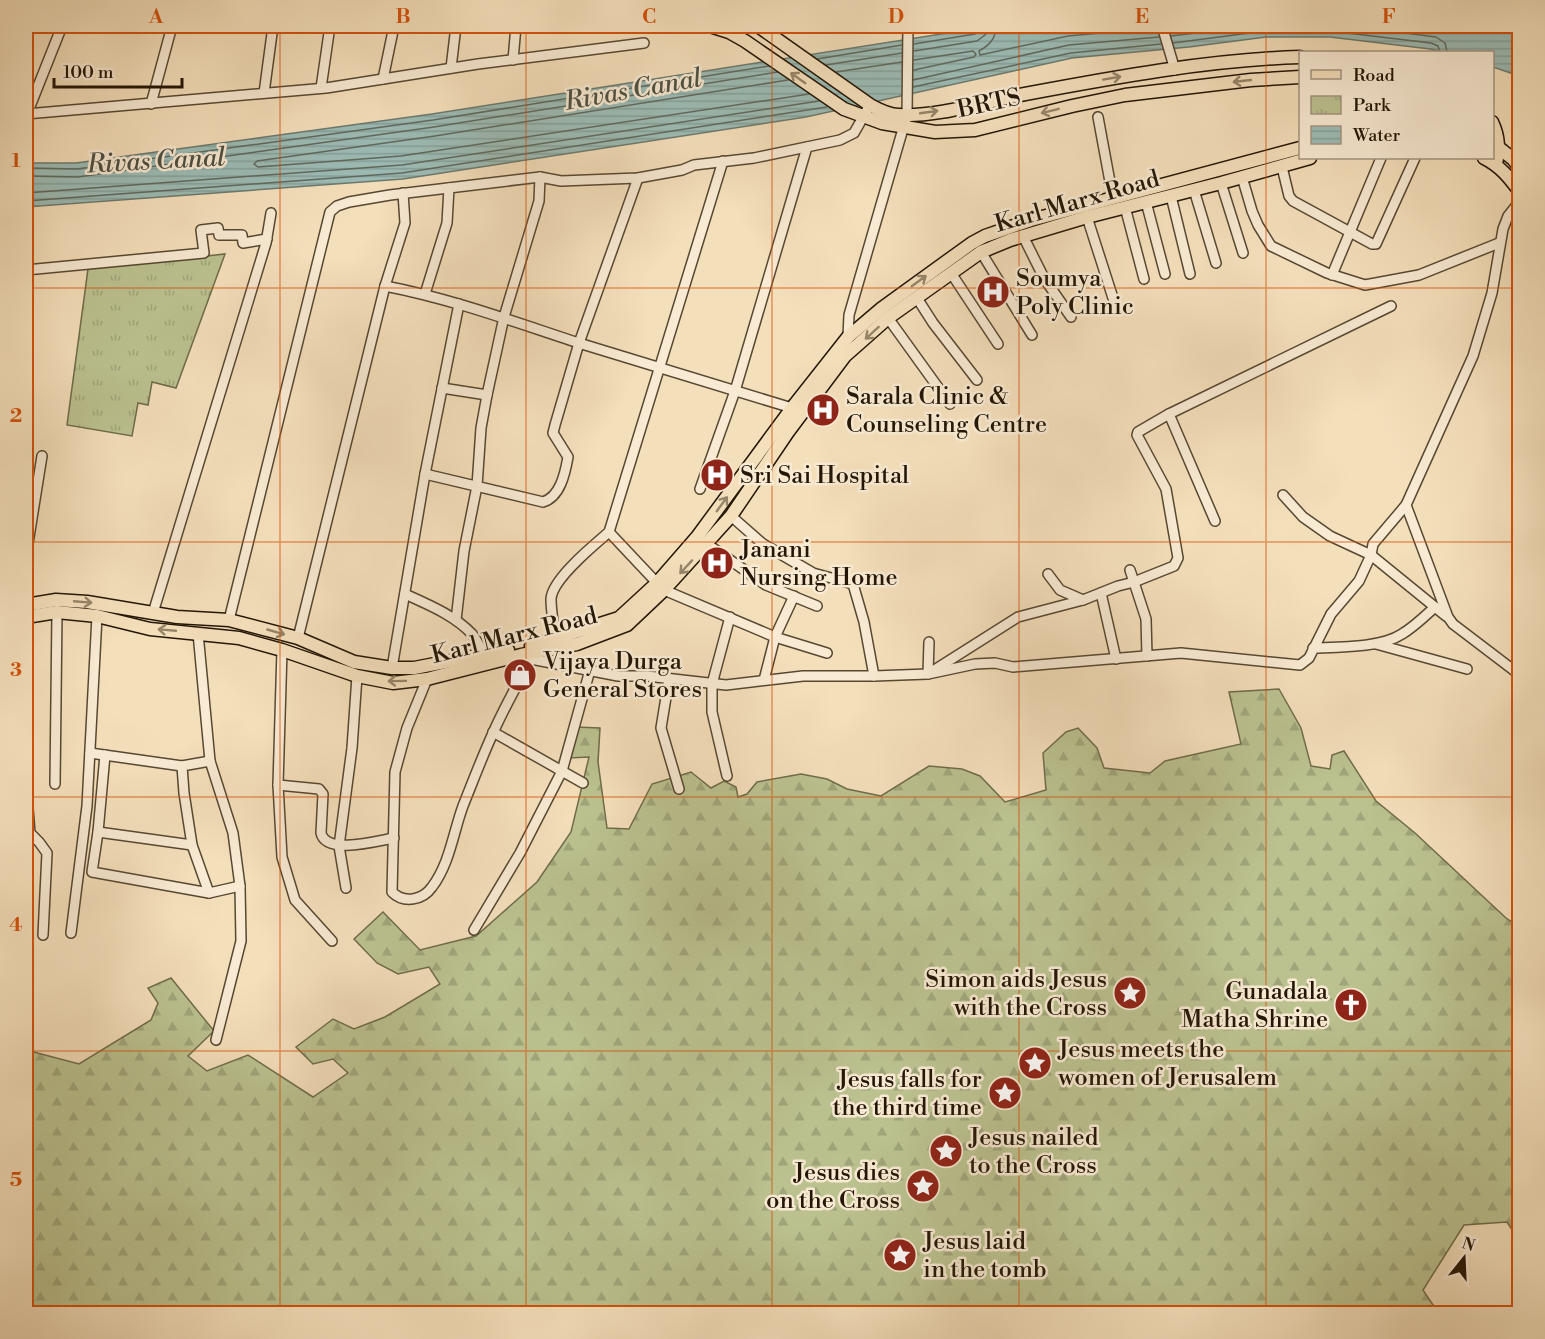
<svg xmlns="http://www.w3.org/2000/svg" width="1545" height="1339" viewBox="0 0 1545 1339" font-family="'Libre Bodoni',serif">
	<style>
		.forest { fill: url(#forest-firs); stroke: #6f6c4a; stroke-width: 1.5 }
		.park { fill: url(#park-tufts); stroke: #6f6c4a; stroke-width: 1.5 }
		.water { fill: url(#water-rules); stroke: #6c7a6f; stroke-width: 1.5 }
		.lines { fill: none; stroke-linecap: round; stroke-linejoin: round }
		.shore { stroke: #60695e; stroke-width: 1.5 }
		.minor-casing { stroke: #574832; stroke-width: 12 }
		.major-casing { stroke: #231605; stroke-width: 15 }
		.minor { stroke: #f8ead3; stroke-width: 9 }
		.major { stroke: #f4dfbb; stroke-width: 12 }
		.oneway { stroke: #968569 }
		.grid { fill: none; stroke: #d4520b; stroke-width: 1.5; stroke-opacity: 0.55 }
		.labels { text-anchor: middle; stroke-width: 5; stroke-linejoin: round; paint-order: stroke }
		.street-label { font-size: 24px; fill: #231605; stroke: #f8ead3 }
		.poi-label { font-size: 24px; fill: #231605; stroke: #f8ead3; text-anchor: start }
		.water-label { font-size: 26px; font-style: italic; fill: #4d5043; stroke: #f8ead3 }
		.neatline { fill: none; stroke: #d4520b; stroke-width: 2 }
		.grid-label { font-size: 20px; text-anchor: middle; font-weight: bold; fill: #d4520b }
	</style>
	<defs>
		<pattern id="forest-firs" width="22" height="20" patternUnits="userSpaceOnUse" patternTransform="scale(1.5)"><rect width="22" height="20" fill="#bbc290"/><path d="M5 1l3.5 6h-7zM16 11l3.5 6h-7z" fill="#a0a67b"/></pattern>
		<pattern id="park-tufts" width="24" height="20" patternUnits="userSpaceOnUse" patternTransform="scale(1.5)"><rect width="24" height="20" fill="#bbc290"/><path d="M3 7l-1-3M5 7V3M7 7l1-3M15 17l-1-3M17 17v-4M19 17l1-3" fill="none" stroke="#a0a67b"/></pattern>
		<pattern id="water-rules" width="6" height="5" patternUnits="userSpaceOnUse" patternTransform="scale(1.5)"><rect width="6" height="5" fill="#9cbcb6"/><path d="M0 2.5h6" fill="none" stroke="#86a19b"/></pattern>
	</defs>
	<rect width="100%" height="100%" fill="#f4dfbb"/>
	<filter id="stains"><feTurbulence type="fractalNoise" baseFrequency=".00333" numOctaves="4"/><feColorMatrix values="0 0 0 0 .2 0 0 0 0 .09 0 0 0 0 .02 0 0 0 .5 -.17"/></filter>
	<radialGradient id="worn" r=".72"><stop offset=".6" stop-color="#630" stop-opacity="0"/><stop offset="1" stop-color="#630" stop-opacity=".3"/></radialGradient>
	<path class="forest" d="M1279 689 1301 728 1311 766 1330 769 1332 755 1344 751 1376 801 1415 833 1506 918 1519 927V1240L1507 1222 1464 1225 1423 1290 1439 1314 26 1313V1050L79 1064 151 1020 158 1003 148 988 171 978 214 1031 188 1056 207 1071 248 1055 313 1097 348 1073 333 1059 313 1064 296 1047 333 1019 354 1029 385 1017 440 984 429 967 398 974 377 963 354 939 383 912 420 950 476 936 537 882 571 832 589 757 568 758 575 727 600 728 598 762 607 828 629 829 652 784 691 772 711 788 724 781 736 787 738 797 747 794 757 782 801 774 827 779 847 789 881 796 929 766 962 769 980 776 1005 802 1046 790 1043 753 1066 732 1078 728 1097 748 1104 768 1150 773 1165 761 1241 744 1229 692Z"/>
	<path class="park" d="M225 254 176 388 152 382 148 405 138 403 132 436 67 425 88 269Z"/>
	<path class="water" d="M992 26H1519V76L1493 67 1492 52H1443L1430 49 1330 37H1266L1189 47 1072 58 806 117 403 179 26 207V163H76L432 114Z"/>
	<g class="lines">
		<g class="shore">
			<path d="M996 26C996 38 990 45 979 51L980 55 1068 36 1156 28"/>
			<path d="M1351 26 1436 37 1445 43 1447 52"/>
			<path d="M1171 36 1251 26"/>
			<path d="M1173 43 1265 31H1330L1431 43 1438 46 1440 52"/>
			<path d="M914 44 975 34 979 31 980 26"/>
			<path d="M914 51 977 41 985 35 987 26"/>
			<path d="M817 59 902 45"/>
			<path d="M826 65 902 53"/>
			<path d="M914 70 974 57 976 54 973 51 914 60"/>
			<path d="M836 72 902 62"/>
			<path d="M788 80 435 136 257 161 254 164 258 167 401 156 809 94"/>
			<path d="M913 80 1069 45 1159 37"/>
			<path d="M913 87 1071 53 1161 44"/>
			<path d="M26 168 77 169 433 120 769 66"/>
			<path d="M26 176 78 177 434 127 778 72"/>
			<path d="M26 193 402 165 819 101"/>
			<path d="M26 201 402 173 827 107"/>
		</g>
		<defs>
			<g id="minor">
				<path d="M1162 26 1175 70"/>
				<path d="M513 60 516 26"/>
				<path d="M451 68 456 26"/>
				<path d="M383 79 394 26"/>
				<path d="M321 88 330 26"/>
				<path d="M264 93 273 26"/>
				<path d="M151 104 172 26"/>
				<path d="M26 114 326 88 478 64 644 43"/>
				<path d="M27 114 62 26"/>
				<path d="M1098 117 1113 198"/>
				<path d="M1513 159 1520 148"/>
				<path d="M1282 167 1289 196 1293 201 1372 244H1376L1415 158"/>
				<path d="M1242 177 1252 211 1258 225 1271 246 1327 273 1365 285 1419 275 1499 243"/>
				<path d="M1221 183 1243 253"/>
				<path d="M1194 190 1216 263"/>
				<path d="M1171 196 1190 274"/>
				<path d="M1520 201 1508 216 1503 229 1492 293 1473 356 1406 505 1448 617 1453 624 1520 675"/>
				<path d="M1146 202 1165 274"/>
				<path d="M1125 207 1144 279"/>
				<path d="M1087 217 1113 298"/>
				<path d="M1023 236 1044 278 1071 317"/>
				<path d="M981 252 1032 335"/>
				<path d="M26 270 204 253 201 230 218 228 219 235H242L243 243 267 239"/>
				<path d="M951 273 998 344"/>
				<path d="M1332 275 1381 158"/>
				<path d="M385 286C453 299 517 323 582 344 652 366 722 387 792 408"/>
				<path d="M425 294 447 223 449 188"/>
				<path d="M917 298 933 323 977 380"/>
				<path d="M888 318 950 404"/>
				<path d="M848 337 849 315 907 115 908 26"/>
				<path d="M442 388 487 395 504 317 539 201 540 177 561 181 638 178 682 170 694 165 754 158 840 140 854 133 870 105"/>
				<path d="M1169 414 1215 521"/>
				<path d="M425 474 543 502C560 497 565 474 568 457L553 433 555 425 579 343 638 178"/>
				<path d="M700 489 735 391 807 147"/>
				<path d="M1283 495 1303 517 1330 536 1371 555 1446 616"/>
				<path d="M731 516 763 544 813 573 853 584 864 622 874 676"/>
				<path d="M609 532 657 583"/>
				<path d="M707 544 766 585 817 606"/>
				<path d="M26 556 42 456"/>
				<path d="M1130 570 1146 619 1147 656"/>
				<path d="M1048 574 1060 590 1083 600"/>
				<path d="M664 590 775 637 827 653"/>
				<path d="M1101 593 1116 659"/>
				<path d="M405 594C429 605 454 615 472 634 477 640 480 648 484 655"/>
				<path d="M153 613 266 243 271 213"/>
				<path d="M229 620 330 212 337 206 349 202 390 195 540 177"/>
				<path d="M456 620 464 551 477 486 481 428 487 395"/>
				<path d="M198 633 210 761 233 833 240 886 241 941 216 1040"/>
				<path d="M555 637C554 625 551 612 551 599 552 579 594 545 609 532L723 161"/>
				<path d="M298 638 385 286 405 223 403 193"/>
				<path d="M929 642 928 674 1018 617 1083 600 1118 586 1134 582 1174 566 1178 558 1166 489 1137 435 1138 432 1169 414 1391 306"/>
				<path d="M1376 644 1467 669"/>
				<path d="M1313 648C1338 647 1381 648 1402 634 1414 627 1425 616 1435 607"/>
				<path d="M282 650 278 785 282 857 295 900 332 941"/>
				<path d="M523 655 531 659 618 676H647L726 685 803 676H874L928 674 975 664 995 663 1013 667 1181 653 1300 665 1309 658 1331 614 1359 581 1371 555 1373 544 1406 505"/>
				<path d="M392 668 425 474 459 304"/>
				<path d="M427 679 407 728 395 772 392 892C404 904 423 900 432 887 450 863 453 833 463 806 473 781 482 757 493 733 504 708 518 683 531 659"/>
				<path d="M669 679 661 728 679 789"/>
				<path d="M764 680 775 637 794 596"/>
				<path d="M493 732 583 783"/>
				<path d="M90 753 182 766 210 761"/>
				<path d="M105 755 98 832 92 872 209 893 240 886"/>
				<path d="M182 766 184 793 192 845 209 893"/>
				<path d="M727 776 712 712V684L730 617"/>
				<path d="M26 784 30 833 39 842 47 853 43 935"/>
				<path d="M55 784 57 612"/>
				<path d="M278 785 319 789 323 794 321 833C326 855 377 841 394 838"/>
				<path d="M98 832 192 845"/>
				<path d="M346 888 339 846 352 748 357 676"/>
				<path d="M474 930 520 853 562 771 590 670"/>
				<path d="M71 933 87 806 97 616"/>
			</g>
			<g id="major">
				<path d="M710 26 729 32 745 41 844 109 882 123 935 132 975 130 1072 106 1125 95 1251 80 1300 77"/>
				<path d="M758 26 870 105C879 110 889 115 899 115 940 117 986 101 1025 94 1116 77 1208 60 1300 57"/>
				<path d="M1492 122C1499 137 1499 148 1496 164"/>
				<path d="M1494 144 1513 159 1520 168"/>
				<path d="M1484 158C1500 166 1509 177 1520 192"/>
				<path d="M26 605 56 600 87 602 177 617 229 620 298 638 354 662 392 668H414L508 650"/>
				<path d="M26 617 57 612 97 616 150 629 239 638 282 650 357 676 393 683 427 679 521 655 577 644 627 625 664 590 731 516 788 432 845 356 888 318 981 252 1010 240 1087 217 1221 183 1310 158"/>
				<path d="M531 646 619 618 657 583 697 537 792 408 848 337 882 308 972 243 985 236 1031 220 1300 148"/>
			</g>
		</defs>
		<use href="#minor" class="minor-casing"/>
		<use href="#major" class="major-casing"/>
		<use href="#minor" class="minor"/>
		<use href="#major" class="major"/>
	</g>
	<defs><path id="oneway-shaft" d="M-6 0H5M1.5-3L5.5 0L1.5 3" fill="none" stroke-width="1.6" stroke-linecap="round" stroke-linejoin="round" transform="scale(1.5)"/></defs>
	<g class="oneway">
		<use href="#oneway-shaft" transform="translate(798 78) rotate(-145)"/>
		<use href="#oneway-shaft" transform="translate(1112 78) rotate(-10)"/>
		<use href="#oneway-shaft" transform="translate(1242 81) rotate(174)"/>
		<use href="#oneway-shaft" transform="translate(1050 111) rotate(166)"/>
		<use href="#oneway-shaft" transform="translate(929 112) rotate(-8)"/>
		<use href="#oneway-shaft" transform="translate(919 281) rotate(-36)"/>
		<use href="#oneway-shaft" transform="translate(872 333) rotate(138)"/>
		<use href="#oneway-shaft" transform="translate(722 504) rotate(-54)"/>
		<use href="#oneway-shaft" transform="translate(686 567) rotate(133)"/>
		<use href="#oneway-shaft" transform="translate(83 602) rotate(5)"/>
		<use href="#oneway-shaft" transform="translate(167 630) rotate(-175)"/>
		<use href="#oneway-shaft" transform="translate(276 632) rotate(16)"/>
		<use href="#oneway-shaft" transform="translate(397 681) rotate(179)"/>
	</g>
	<path class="grid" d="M280 26V1314M526 26V1314M772 26V1314M1019 26V1314M1266 26V1314M26 288H1520M26 542H1520M26 797H1520M26 1051H1520"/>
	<defs>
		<symbol id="hospital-disc" viewBox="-11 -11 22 22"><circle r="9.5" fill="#8f2418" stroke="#f8ead3"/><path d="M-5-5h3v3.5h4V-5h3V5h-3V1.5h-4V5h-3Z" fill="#fff"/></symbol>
		<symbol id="shop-disc" viewBox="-11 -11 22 22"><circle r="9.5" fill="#8f2418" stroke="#f8ead3"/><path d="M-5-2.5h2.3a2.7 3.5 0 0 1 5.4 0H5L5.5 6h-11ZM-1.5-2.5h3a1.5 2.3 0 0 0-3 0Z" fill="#fff"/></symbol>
		<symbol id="sight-disc" viewBox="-11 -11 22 22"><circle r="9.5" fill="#8f2418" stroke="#f8ead3"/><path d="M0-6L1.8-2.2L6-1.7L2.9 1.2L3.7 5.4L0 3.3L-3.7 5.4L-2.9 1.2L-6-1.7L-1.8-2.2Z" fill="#fff"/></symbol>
		<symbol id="church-disc" viewBox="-11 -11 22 22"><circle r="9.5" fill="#8f2418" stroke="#f8ead3"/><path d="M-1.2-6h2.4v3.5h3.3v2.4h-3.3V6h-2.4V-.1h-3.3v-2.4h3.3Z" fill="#fff"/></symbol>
	</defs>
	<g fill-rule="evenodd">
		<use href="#hospital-disc" x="974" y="273" width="38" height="38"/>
		<use href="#hospital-disc" x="804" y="391" width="38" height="38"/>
		<use href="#hospital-disc" x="698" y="456" width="38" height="38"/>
		<use href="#hospital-disc" x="698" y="544" width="38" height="38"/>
		<use href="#shop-disc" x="501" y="656" width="38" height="38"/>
		<use href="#sight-disc" x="1111" y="974" width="38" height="38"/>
		<use href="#church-disc" x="1332" y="986" width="38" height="38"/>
		<use href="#sight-disc" x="1016" y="1044" width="38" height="38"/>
		<use href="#sight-disc" x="986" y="1074" width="38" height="38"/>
		<use href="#sight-disc" x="927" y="1132" width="38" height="38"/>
		<use href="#sight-disc" x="904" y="1167" width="38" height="38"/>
		<use href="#sight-disc" x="881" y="1236" width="38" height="38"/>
	</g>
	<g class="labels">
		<g class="street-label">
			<text transform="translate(989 103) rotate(-12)" y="8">BRTS</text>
			<text transform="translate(1077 201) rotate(-16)" y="8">Karl Marx Road</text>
			<text transform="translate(514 635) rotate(-14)" y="8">Karl Marx Road</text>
		</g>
		<g class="poi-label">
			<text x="1016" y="286">Soumya<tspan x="1016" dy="28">Poly Clinic</tspan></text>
			<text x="846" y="404">Sarala Clinic &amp;<tspan x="846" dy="28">Counseling Centre</tspan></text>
			<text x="740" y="483">Sri Sai Hospital</text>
			<text x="740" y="557">Janani<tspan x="740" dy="28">Nursing Home</tspan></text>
			<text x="543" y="669">Vijaya Durga<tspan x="543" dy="28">General Stores</tspan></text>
			<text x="1107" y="987" text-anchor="end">Simon aids Jesus<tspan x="1107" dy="28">with the Cross</tspan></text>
			<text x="1328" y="999" text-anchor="end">Gunadala<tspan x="1328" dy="28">Matha Shrine</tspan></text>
			<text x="1058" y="1057">Jesus meets the<tspan x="1058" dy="28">women of Jerusalem</tspan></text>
			<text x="982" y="1087" text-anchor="end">Jesus falls for<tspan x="982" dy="28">the third time</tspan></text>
			<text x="969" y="1145">Jesus nailed<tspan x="969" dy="28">to the Cross</tspan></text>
			<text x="900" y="1180" text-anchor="end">Jesus dies<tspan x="900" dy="28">on the Cross</tspan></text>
			<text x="923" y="1249">Jesus laid<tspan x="923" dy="28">in the tomb</tspan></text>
		</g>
		<g class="water-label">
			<text transform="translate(633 89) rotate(-10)" y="9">Rivas Canal</text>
			<text transform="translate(156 160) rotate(-3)" y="9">Rivas Canal</text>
		</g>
	</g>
	<rect width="1545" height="1339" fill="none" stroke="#f4dfbb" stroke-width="66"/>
	<rect x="1299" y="51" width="195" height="108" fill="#f8ead3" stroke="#a39581" stroke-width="1.5"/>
	<rect x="1311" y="70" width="30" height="9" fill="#f4dfbb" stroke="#a39581" stroke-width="1.5"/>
	<text x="1353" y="81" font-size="18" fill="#231605">Road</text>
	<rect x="1311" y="96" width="30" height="18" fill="url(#park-tufts)" stroke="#a39581" stroke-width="1.5"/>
	<text x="1353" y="111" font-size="18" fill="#231605">Park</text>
	<rect x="1311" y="126" width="30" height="18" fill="url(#water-rules)" stroke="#a39581" stroke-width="1.5"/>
	<text x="1353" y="141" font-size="18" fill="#231605">Water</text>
	<g transform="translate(1464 1258) rotate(18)" stroke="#f8ead3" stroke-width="4.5" paint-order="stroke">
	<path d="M0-4.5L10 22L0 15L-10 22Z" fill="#231605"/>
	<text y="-9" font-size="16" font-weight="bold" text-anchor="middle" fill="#231605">N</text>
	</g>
	<path d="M54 78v9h128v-9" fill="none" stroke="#231605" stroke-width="3"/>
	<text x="63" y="78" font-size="18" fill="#231605" stroke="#f8ead3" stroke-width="4.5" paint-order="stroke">100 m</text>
	<rect x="33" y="33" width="1479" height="1273" class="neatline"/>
	<g class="grid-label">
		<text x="156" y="23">A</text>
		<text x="403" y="23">B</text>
		<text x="649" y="23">C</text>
		<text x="896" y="23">D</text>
		<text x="1142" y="23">E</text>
		<text x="1389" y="23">F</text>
		<text x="16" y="167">1</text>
		<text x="16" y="422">2</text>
		<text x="16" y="676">3</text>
		<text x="16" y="931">4</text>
		<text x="16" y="1186">5</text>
	</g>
	<rect width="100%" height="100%" filter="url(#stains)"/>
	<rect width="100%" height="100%" fill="url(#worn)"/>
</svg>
